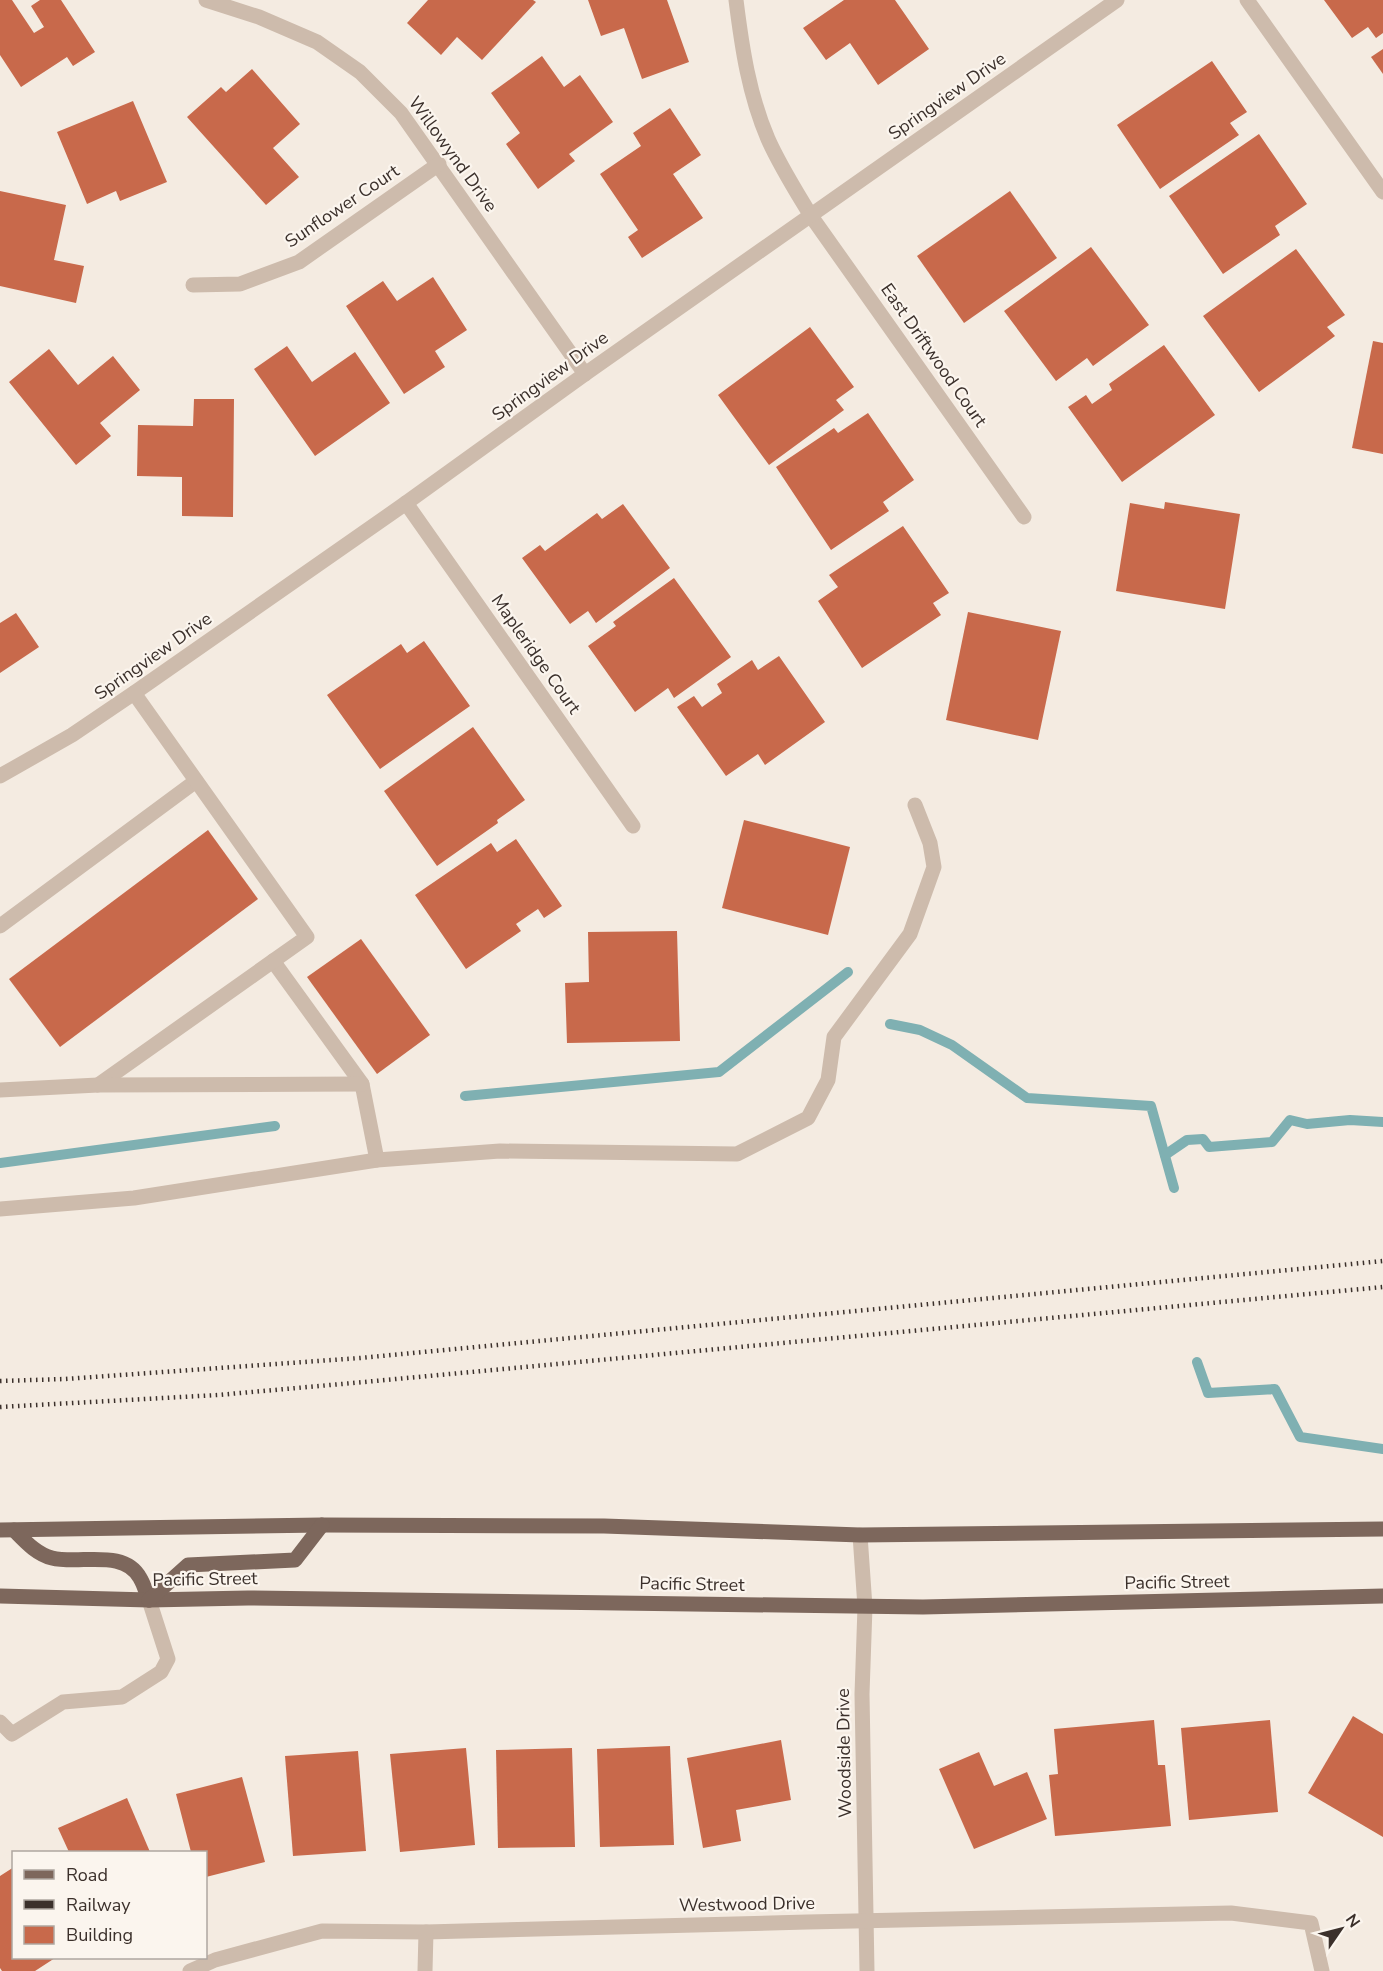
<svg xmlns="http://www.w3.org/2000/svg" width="1383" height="1971" viewBox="0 0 1383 1971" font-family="'Nunito Sans',sans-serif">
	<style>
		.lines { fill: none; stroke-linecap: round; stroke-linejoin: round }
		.stream { stroke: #7fb0b2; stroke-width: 10 }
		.building { fill: #c8694b }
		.minor { stroke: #cdbbac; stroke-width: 15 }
		.major { stroke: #7d675c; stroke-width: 15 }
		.rail { stroke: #3b302b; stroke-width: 4.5; stroke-dasharray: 1.5 4.5; stroke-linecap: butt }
		.labels { text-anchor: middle; stroke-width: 4.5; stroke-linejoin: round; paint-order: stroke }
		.street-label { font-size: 18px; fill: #3b302b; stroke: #fbf5ee }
	</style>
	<rect width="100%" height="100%" fill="#f4ebe1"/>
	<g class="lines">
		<g class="stream">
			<path d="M890 1024 920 1030 952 1045 1027 1098 1151 1106 1174 1188"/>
			<path d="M465 1096 719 1072 848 972"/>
			<path d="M1165 1155 1187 1140 1203 1139 1209 1147 1272 1142 1290 1120 1307 1124 1350 1120 1383 1122"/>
			<path d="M0 1163 275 1126"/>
			<path d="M1197 1362 1208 1393 1275 1389 1300 1437 1383 1449"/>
		</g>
	</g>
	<g class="building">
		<path d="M0 0H12L34 33 44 27 31 6 40 0H61L95 52 73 66 67 57 21 87 0 55Z"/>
		<path d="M428 0H533L536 2 482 60 457 37 441 55 407 23Z"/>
		<path d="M588 0H667L689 62 642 79 624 28 601 36Z"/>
		<path d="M844 0H895L929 49 878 85 850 43 826 60 803 28Z"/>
		<path d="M1324 0H1383V33L1376 38 1368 27 1352 38Z"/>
		<path d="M1383 49V74L1371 57Z"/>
		<path d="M542 56 564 87 580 75 613 122 569 154 575 161 538 189 506 144 520 133 491 93Z"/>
		<path d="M1212 61 1247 112 1230 123 1239 135 1160 189 1117 125Z"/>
		<path d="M252 69 300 124 273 148 299 177 266 205 187 117 221 87 226 92Z"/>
		<path d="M133 101 167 182 120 201 116 191 87 204 57 132Z"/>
		<path d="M670 108 701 155 673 174 703 218 642 258 628 237 638 230 600 174 641 146 633 133Z"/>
		<path d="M1259 134 1307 204 1275 226 1280 235 1223 274 1169 196Z"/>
		<path d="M0 191 66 205 54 260 84 266 76 303 0 286Z"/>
		<path d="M1010 191 1057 258 964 323 917 256Z"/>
		<path d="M1091 247 1149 325 1093 366 1087 358 1056 381 1004 311Z"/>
		<path d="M1296 249 1345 315 1327 327 1335 336 1259 392 1203 316Z"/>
		<path d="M433 277 467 330 435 351 445 367 404 394 346 306 383 281 397 301Z"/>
		<path d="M810 327 854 387 836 400 844 410 769 465 718 395Z"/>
		<path d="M1373 341 1383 343V454L1352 448Z"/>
		<path d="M1164 345 1215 415 1122 482 1068 407 1086 395 1092 404 1112 390 1109 384Z"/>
		<path d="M287 346 312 382 355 352 390 403 315 456 254 369Z"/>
		<path d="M49 349 78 385 113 356 140 390 100 423 111 436 76 465 9 382Z"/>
		<path d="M194 399H234L233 517 182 516V477L137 476 138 425 193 426Z"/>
		<path d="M868 413 914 480 883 502 889 511 831 550 776 467 834 428 838 433Z"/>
		<path d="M1165 502 1240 514 1225 609 1116 591 1130 503 1164 509Z"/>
		<path d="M623 504 670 568 596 623 588 611 570 624 522 558 540 545 545 551 597 513 602 519Z"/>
		<path d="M903 526 949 593 933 603 941 615 862 668 818 601 838 587 829 575Z"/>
		<path d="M674 578 731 657 674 698 668 688 635 712 588 646 616 626 613 622Z"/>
		<path d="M968 612 1061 631 1038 740 946 720Z"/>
		<path d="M16 613 39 647 0 673V623Z"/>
		<path d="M424 641 470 706 380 769 327 695 401 644 407 653Z"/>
		<path d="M779 656 825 722 765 765 758 754 726 776 677 707 694 696 702 707 722 693 717 684 752 660 758 670Z"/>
		<path d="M473 727 525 800 497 820 498 823 437 866 384 791Z"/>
		<path d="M744 820 850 847 828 935 722 908Z"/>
		<path d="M208 830 258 899 60 1047 9 979Z"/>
		<path d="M516 839 562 906 544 918 538 909 516 924 521 931 466 969 415 895 491 843 497 852Z"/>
		<path d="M677 931 680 1041 567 1043 565 983 589 982 588 932Z"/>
		<path d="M361 939 430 1035 377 1074 307 977Z"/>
		<path d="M1353 1716 1383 1734V1837L1308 1793Z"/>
		<path d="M1154 1720 1158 1765H1165L1171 1826 1055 1836 1049 1775 1058 1774 1054 1729Z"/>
		<path d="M1270 1720 1278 1812 1189 1820 1181 1728Z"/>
		<path d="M781 1740 791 1800 736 1810 741 1841 703 1848 687 1758Z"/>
		<path d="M670 1746 674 1845 600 1847 597 1749Z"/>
		<path d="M466 1748 475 1845 400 1852 390 1754Z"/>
		<path d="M572 1748 575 1847 498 1848 496 1750Z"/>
		<path d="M358 1751 366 1851 293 1856 285 1756Z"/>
		<path d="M979 1752 994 1786 1027 1772 1047 1819 974 1849 939 1769Z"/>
		<path d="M242 1777 265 1862 206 1877V1852H191L176 1794Z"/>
		<path d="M127 1798 150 1852H69L58 1828Z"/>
		<path d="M14 1867V1958H55L35 1971H2L0 1968V1876Z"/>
	</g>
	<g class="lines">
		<g class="minor">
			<path d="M206 0 259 17 317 42 360 72 401 113 585 374"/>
			<path d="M736 0C742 48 749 95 768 139 780 166 796 191 811 216L1024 517"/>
			<path d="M1247 0 1383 192"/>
			<path d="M193 285 240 284 299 262 439 164"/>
			<path d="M406 503 633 826"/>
			<path d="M0 776 72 735 134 693 406 503 585 374 1117 0"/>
			<path d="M0 926 196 781"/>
			<path d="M273 961 362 1084 377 1160"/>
			<path d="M98 1085 307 937 134 693"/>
			<path d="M0 1090 98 1085 362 1084"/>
			<path d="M0 1209 134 1198 377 1160 500 1151 737 1154 808 1118 828 1080 834 1037 910 934 934 867 930 843 915 805"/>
			<path d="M860 1535 865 1607 862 1694 867 1971"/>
			<path d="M0 1722 12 1734 63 1702 122 1697 161 1672 168 1659 149 1600"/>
			<path d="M190 1971 215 1960 322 1931 426 1932 807 1922 1231 1913 1311 1923 1322 1971"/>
			<path d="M425 1971 426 1932"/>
		</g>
		<g class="major">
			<path d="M0 1530 322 1525 604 1526 860 1535 1383 1529"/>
			<path d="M14 1530C25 1541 36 1554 52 1558 79 1565 124 1548 140 1578 144 1584 146 1593 149 1600"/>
			<path d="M0 1596 149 1600 248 1598 923 1607 1383 1596"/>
			<path d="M149 1600 188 1565 295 1560 322 1525"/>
		</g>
		<g class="rail">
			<path d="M0 1381 65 1379 360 1358 1383 1261"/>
			<path d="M0 1407 218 1395 364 1382 1383 1287"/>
		</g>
	</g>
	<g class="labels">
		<g class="street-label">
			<text transform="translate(947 96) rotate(-35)" y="6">Springview Drive</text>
			<text transform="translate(453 154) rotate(54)" y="6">Willowynd Drive</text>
			<text transform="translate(342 206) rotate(-34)" y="6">Sunflower Court</text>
			<text transform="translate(934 355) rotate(55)" y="6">East Driftwood Court</text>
			<text transform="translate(550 376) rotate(-36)" y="6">Springview Drive</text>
			<text transform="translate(536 654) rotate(55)" y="6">Mapleridge Court</text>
			<text transform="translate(153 656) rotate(-35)" y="6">Springview Drive</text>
			<text transform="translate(205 1579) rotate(-1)" y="6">Pacific Street</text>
			<text transform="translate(1177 1582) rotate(-1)" y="6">Pacific Street</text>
			<text transform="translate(692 1584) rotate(1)" y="6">Pacific Street</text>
			<text transform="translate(844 1753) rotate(-91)" y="6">Woodside Drive</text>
			<text transform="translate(747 1904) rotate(-1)" y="6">Westwood Drive</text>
		</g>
	</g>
	<rect x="12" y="1851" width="195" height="108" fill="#fbf5ee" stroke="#aea6a0" stroke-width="1.5"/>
	<rect x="24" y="1870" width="30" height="9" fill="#7d675c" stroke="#aea6a0" stroke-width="1.5"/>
	<text x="66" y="1881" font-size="18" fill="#3b302b">Road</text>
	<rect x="24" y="1900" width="30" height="9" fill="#3b302b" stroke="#aea6a0" stroke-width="1.5"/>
	<text x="66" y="1911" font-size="18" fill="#3b302b">Railway</text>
	<rect x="24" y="1926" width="30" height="18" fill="#c8694b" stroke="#aea6a0" stroke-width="1.5"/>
	<text x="66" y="1941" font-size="18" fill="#3b302b">Building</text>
	<g transform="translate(1341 1929) rotate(55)" stroke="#fbf5ee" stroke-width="4.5" paint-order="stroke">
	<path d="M0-4.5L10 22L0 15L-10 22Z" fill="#3b302b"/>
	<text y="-9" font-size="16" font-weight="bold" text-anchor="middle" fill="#3b302b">N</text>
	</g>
</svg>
